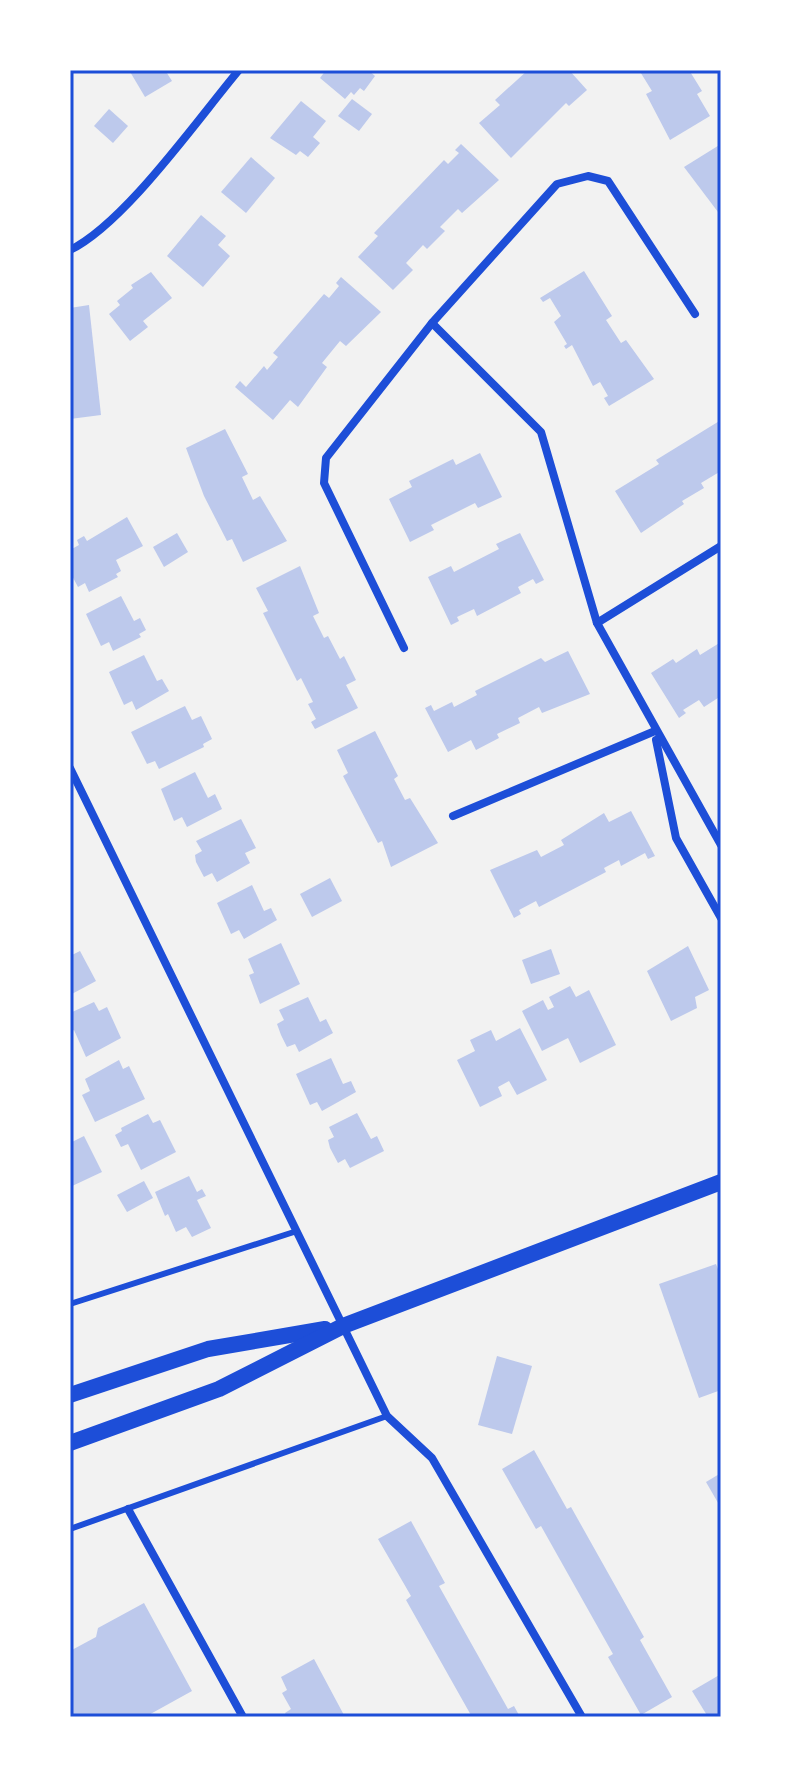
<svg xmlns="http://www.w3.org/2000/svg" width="791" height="1787" viewBox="0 0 791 1787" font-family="Signika,sans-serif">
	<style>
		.building { fill: #bdc9ec }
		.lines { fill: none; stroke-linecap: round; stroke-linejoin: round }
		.service { stroke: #1d4ed8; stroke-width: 6 }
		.minor { stroke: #1d4ed8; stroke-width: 8 }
		.secondary { stroke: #1d4ed8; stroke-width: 16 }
		.neatline { fill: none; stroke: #1d4ed8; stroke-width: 3 }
	</style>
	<rect width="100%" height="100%" fill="#f2f2f2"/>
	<g class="building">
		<path d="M129 70H165L172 81 145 97Z"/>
		<path d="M326 70H368L375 76 364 91 360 88 354 95 351 92 345 99 320 78Z"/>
		<path d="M528 70H569L587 90 569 106 566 103 511 158 479 123 500 105 495 100Z"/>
		<path d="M632 70H689L702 91 697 94 710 116 670 140 646 94 652 91 639 70 634 73Z"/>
		<path d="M352 99 372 114 359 131 338 116Z"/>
		<path d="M301 101 326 121 313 137 320 143 308 157 300 151 296 155 270 138Z"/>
		<path d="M109 109 128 126 113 143 94 126Z"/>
		<path d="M461 144 499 180 462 213 458 209 440 227 445 231 427 249 423 245 406 263 413 270 393 290 358 257 378 236 374 233 444 160 448 164 459 153 455 150Z"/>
		<path d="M721 144V216L684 167Z"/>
		<path d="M251 157 275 178 246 213 221 192Z"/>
		<path d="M201 215 226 236 218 245 230 256 203 287 167 256Z"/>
		<path d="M584 271 612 316 606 320 621 343 626 340 654 379 609 406 604 398 608 396 600 382 593 386 572 345 566 349 564 346 567 344 554 322 561 316 550 298 543 302 540 298Z"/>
		<path d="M151 272 172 298 143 321 148 327 130 341 109 314 120 305 117 301 133 288 131 285Z"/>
		<path d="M341 277 381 312 346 346 340 341 322 363 327 367 298 407 290 400 273 420 235 387 240 381 246 387 264 366 267 370 278 357 273 353 324 294 329 298 339 286 336 283Z"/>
		<path d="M89 305 101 415 70 419V308Z"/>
		<path d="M721 420V471L701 483 704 488 682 501 684 504 641 533 615 491 659 464 656 460Z"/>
		<path d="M225 429 248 474 242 477 253 500 260 496 287 541 243 562 232 539 227 541 204 496 186 448Z"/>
		<path d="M480 453 502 497 478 508 475 503 431 525 434 530 410 542 389 499 412 487 409 481 453 459 456 465Z"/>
		<path d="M127 517 143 546 116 560 121 571 116 574 118 577 89 592 85 583 78 587 70 572V550L79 545 77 540 84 536 87 541Z"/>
		<path d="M177 533 188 552 164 567 153 547Z"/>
		<path d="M520 533 544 580 536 584 533 579 518 587 521 593 477 616 474 609 457 617 459 621 451 625 428 577 451 566 454 572 499 549 496 544Z"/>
		<path d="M300 566 319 613 313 616 324 638 328 636 340 659 344 656 356 680 346 685 358 708 315 729 311 722 316 719 308 704 313 702 301 678 297 681 263 613 268 611 256 588Z"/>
		<path d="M121 596 134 621 140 618 146 630 139 634 141 637 113 651 109 642 101 646 86 614Z"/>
		<path d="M721 642V696L704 707 699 700 683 710 686 713 679 718 651 673 673 659 676 663 697 649 700 655Z"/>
		<path d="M568 651 590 694 542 713 539 707 518 718 520 723 497 734 499 738 476 750 471 740 448 752 425 708 431 705 434 711 452 702 454 707 477 695 475 691 541 658 545 662Z"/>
		<path d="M144 655 157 681 162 679 169 691 136 710 132 701 124 705 109 672Z"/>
		<path d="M185 706 192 720 201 716 212 739 203 744 204 747 159 769 155 761 147 764 131 732Z"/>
		<path d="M375 731 398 776 394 779 405 800 410 798 438 843 391 867 382 841 378 843 343 776 348 773 337 750Z"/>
		<path d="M195 772 208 798 215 794 222 809 187 827 182 817 174 821 161 789Z"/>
		<path d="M631 811 655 856 648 859 645 853 621 866 619 860 604 868 606 872 539 907 536 901 519 910 521 914 514 918 490 870 537 850 541 857 564 845 561 840 604 813 609 822Z"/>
		<path d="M241 819 256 848 245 853 250 863 217 882 212 873 204 877 196 862 195 855 202 851 196 841Z"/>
		<path d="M330 878 342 901 312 917 300 894Z"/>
		<path d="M252 885 264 911 271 908 277 920 244 939 239 930 231 934 217 903Z"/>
		<path d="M281 943 300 984 260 1004 249 975 254 973 248 959Z"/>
		<path d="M688 946 709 990 695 997 697 1008 671 1021 647 971Z"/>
		<path d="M551 949 560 974 531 984 522 960Z"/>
		<path d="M80 951 96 981 70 995V956Z"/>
		<path d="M570 986 576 997 589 990 616 1045 580 1063 568 1038 542 1051 522 1011 543 1000 548 1010 554 1007 549 997Z"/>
		<path d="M308 997 320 1022 326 1019 333 1033 299 1052 295 1044 287 1047 281 1035 277 1024 284 1020 279 1010Z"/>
		<path d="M94 1002 99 1011 107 1007 121 1038 86 1057 74 1030 70 1032V1013Z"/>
		<path d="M520 1028 547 1080 517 1095 509 1081 498 1087 502 1096 480 1107 457 1060 475 1051 470 1040 491 1030 496 1041Z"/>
		<path d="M331 1058 343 1084 351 1081 356 1092 322 1111 317 1102 310 1105 296 1074Z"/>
		<path d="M119 1060 123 1069 129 1066 145 1099 95 1122 82 1095 90 1091 85 1079Z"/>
		<path d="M357 1113 371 1139 377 1136 384 1151 350 1168 345 1159 338 1163 330 1148 328 1140 334 1137 329 1127Z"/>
		<path d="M148 1114 153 1123 160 1120 176 1152 141 1170 128 1144 121 1147 115 1135 122 1131 121 1128Z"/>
		<path d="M84 1136 102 1172 70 1187V1143Z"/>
		<path d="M189 1176 197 1192 202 1189 206 1196 197 1200 211 1228 192 1237 186 1227 176 1232 168 1214 165 1216 155 1192Z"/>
		<path d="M144 1181 153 1198 127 1212 117 1195Z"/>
		<path d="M716 1264 721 1277V1390L699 1398 659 1284Z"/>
		<path d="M497 1356 532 1366 512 1434 478 1425Z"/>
		<path d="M534 1450 567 1509 571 1507 644 1637 640 1640 672 1697 641 1715 608 1657 613 1654 541 1526 536 1529 502 1469Z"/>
		<path d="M721 1473V1508L706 1482Z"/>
		<path d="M411 1521 445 1583 439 1586 508 1709 514 1706 520 1717H472L406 1600 411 1596 378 1539Z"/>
		<path d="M144 1603 192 1691 145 1717H70V1651L96 1637 98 1628Z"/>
		<path d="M314 1659 345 1717H287L285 1713 291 1709 282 1693 287 1690 281 1677Z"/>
		<path d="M721 1674V1715L708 1717 692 1691Z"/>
	</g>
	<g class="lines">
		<g class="service">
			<path d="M70 1304 297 1231"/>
			<path d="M70 1529 387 1416"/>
		</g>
		<g class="minor">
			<path d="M70 250C125 223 197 120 239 70"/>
			<path d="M432 323 541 432 597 623 721 845"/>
			<path d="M597 623 721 546"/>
			<path d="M404 648 324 483 326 458 432 323 557 184 588 176 608 181 695 314"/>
			<path d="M656 740 676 838 721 918"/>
			<path d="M70 768 387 1416 432 1458 582 1717"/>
			<path d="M453 816 655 731"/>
			<path d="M128 1509 243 1717"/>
		</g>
		<g class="secondary">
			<path d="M70 1395 208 1349 325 1329"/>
			<path d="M70 1443 219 1389 343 1326 721 1182"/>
		</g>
	</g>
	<rect width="791" height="1787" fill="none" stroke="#ffffff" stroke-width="144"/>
	<rect x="72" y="72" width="647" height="1643" class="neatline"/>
</svg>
